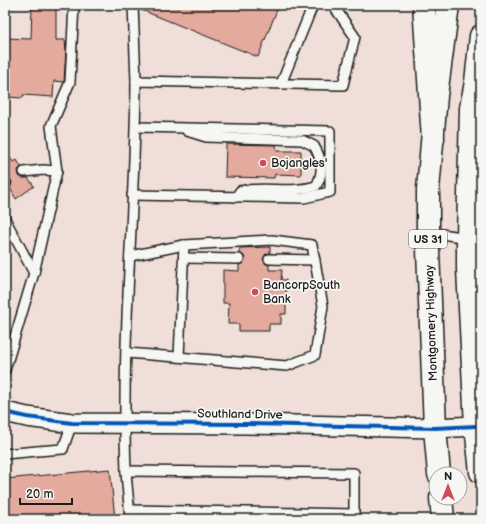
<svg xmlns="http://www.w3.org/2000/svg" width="486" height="524" viewBox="0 0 486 524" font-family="'Balsamiq Sans',sans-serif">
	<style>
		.building { fill: #e3aa9d; stroke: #1c1c1c }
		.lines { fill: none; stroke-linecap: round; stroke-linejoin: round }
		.lane-casing { stroke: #1c1c1c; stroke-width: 12 }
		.street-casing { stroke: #1c1c1c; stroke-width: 22 }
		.primary-casing { stroke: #1c1c1c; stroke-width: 25 }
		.highway-casing { stroke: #1c1c1c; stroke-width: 25 }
		.lane { stroke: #f6f6f2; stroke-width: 9 }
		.street { stroke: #f6f6f2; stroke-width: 19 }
		.primary { stroke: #f6f6f2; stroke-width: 22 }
		.highway { stroke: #f6f6f2; stroke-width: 22 }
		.cycleway-casing { stroke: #f6f6f2; stroke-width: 6 }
		.cycleway { stroke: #0057b8; stroke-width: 4 }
		.poi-dot { fill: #d1495b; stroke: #f6f6f2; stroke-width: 1.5 }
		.labels { text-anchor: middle; stroke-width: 3.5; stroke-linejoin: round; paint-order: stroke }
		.shield { fill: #f6f6f2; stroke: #5d5d5c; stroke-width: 1 }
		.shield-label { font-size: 11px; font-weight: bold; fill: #1c1c1c }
		.poi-label { font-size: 12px; fill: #1c1c1c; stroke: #f6f6f2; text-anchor: start }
		.street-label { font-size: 12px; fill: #1c1c1c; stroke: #f6f6f2 }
	</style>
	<rect width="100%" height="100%" fill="#f0dfd8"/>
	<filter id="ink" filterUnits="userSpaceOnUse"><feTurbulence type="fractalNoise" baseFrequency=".025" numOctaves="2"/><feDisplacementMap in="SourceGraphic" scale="8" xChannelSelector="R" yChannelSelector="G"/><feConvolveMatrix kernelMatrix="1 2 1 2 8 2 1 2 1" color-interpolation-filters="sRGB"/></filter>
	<g filter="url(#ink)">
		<g class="building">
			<path d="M32 5H56V40H65L66 51 64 82 54 81 53 97 23 95V98L5 97V38L31 39Z"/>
			<path d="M139 5H279L258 57 139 9Z"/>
			<path d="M226 144 276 145 277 151H301V175L275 174 274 178 225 177Z"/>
			<path d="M5 150 13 162 17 160 21 167 18 170 19 176 22 178H28L34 186 16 199 10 188 12 183 11 180 8 178 5 177Z"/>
			<path d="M270 247V253L266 254 263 259 266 264 269 265V270H282L281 280H286V314H281V324H269V331H239V324H228L229 303H223V270L239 271V265L242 264 245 260 244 256 239 253 240 248Z"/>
			<path d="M110 469 115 519H5V479Z"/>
		</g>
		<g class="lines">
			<defs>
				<g id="lane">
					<path d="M133 5 136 81"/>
					<path d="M281 84 313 5"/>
					<path d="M187 131 206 137 302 140 314 146C322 159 324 173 316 186 291 194 265 186 240 191L236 197"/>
					<path d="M24 172 43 170 57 171"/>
					<path d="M5 185 6 183"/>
					<path d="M132 195 304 198 330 192V131L136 127"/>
					<path d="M5 219 34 273"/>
					<path d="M428 232 468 238 481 245"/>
					<path d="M184 258 239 259"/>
					<path d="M269 259 315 260"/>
					<path d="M127 353 287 366 315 355 323 306 312 245 272 240 184 245 130 256"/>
					<path d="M179 357 184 245"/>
					<path d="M5 370 34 273 57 171 51 126 70 82 74 5"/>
					<path d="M5 454 37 451 63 449 72 423"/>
					<path d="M126 471 354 473V519"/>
					<path d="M130 510 354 514"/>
					<path d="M130 519C129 503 127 487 126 471 121 341 135 211 136 81L343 85 355 37 333 5"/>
				</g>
				<path id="street" d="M5 412 27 417 72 423 245 424 435 428 476 426"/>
				<g id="primary">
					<path d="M481 36 476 82 471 108 468 238V269L476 426 481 472"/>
					<path d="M439 474 435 428 428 250V190L436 96 448 5"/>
					<path d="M441 498 443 519"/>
				</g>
				<path id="highway" d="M424 5 433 139"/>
			</defs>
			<use href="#lane" class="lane-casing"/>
			<use href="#street" class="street-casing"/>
			<use href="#primary" class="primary-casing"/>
			<use href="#highway" class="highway-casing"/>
			<use href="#lane" class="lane"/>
			<use href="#street" class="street"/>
			<use href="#primary" class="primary"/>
			<use href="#highway" class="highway"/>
			<defs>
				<path id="cycleway" d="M5 412 27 417 72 423 245 424 435 428 476 426"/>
			</defs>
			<use href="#cycleway" class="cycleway-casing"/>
			<use href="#cycleway" class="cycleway"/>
		</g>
	</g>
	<g class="poi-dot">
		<circle cx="263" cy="163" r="4"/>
		<circle cx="255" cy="292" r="4"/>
	</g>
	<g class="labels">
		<rect class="shield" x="409" y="230" width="38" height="18" rx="3"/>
		<g class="shield-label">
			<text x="428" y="243">US 31</text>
		</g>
		<g class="poi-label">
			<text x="271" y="167">Bojangles'</text>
			<text x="263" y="289">BancorpSouth<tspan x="263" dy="14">Bank</tspan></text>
		</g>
		<g class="street-label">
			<text transform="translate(431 323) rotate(-92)" y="4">Montgomery Highway</text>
			<text transform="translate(240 414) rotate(1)" y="4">Southland Drive</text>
		</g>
	</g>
	<rect width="486" height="524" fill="none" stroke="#f6f6f2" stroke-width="20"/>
	<rect x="10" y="10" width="466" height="504" fill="none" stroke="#1c1c1c" stroke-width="1.5" filter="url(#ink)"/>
	<g transform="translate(448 486)"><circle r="19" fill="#f6f6f2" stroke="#9f9f9c"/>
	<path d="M0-3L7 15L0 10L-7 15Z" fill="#d1495b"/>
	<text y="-6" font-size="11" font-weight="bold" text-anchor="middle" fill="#1c1c1c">N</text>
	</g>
	<path d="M20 498v6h52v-6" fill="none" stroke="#1c1c1c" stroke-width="2"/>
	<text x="26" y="498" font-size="12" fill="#1c1c1c" stroke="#f6f6f2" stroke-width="3" paint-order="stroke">20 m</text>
</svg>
